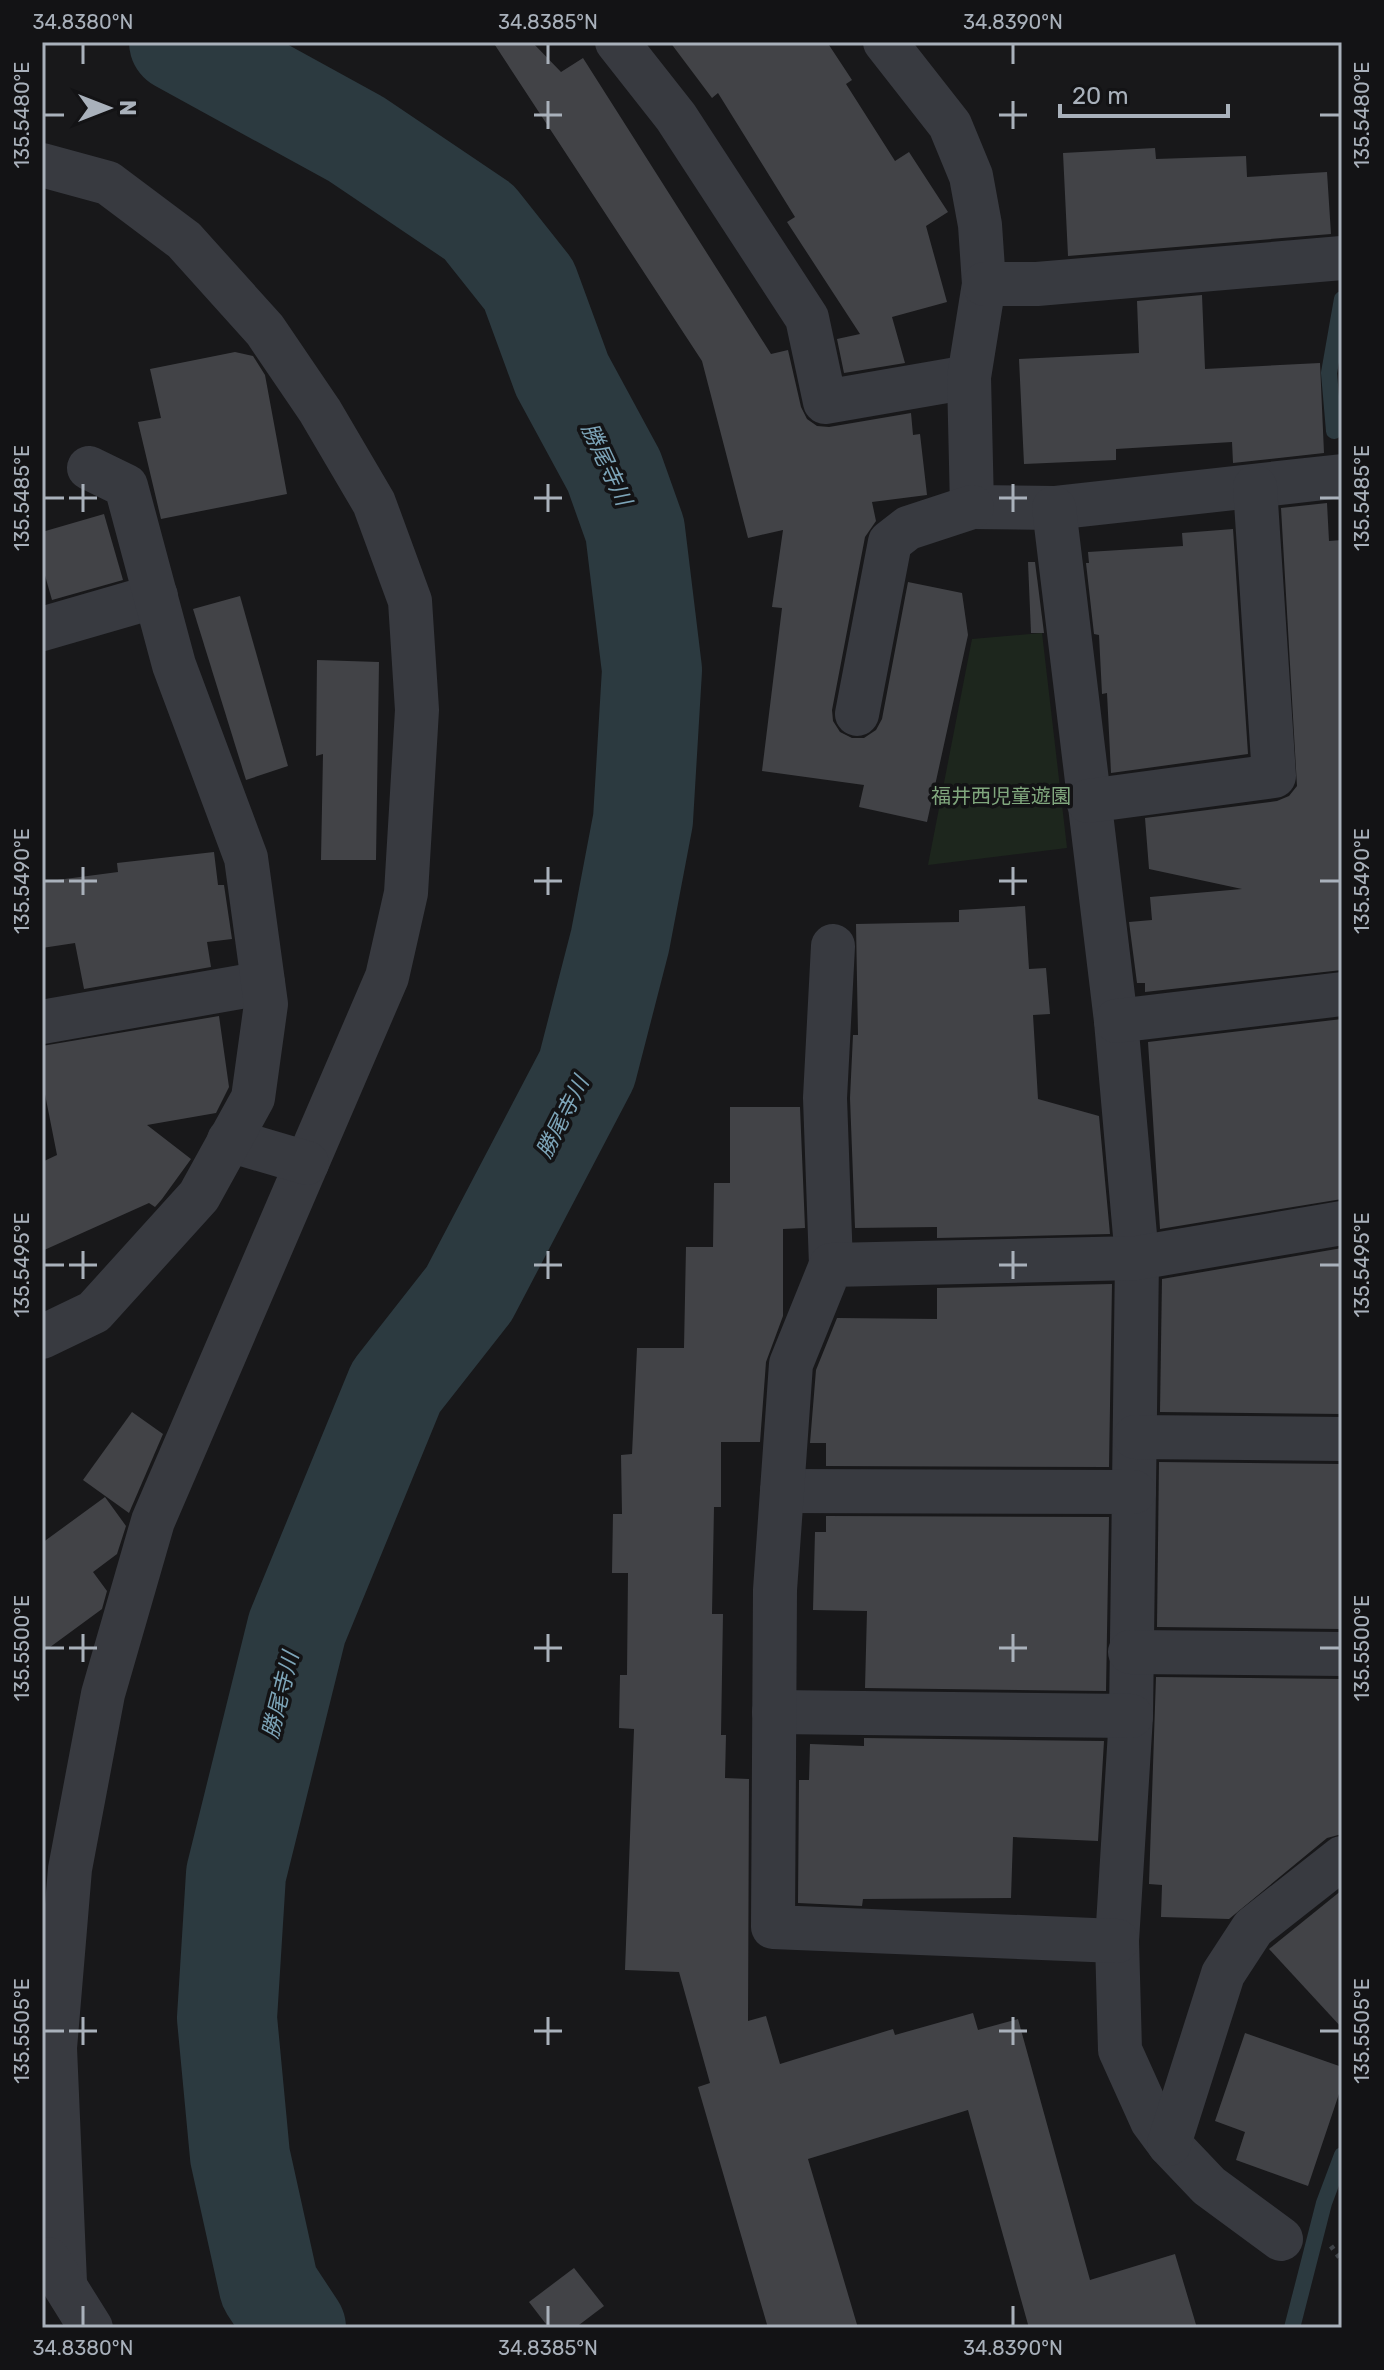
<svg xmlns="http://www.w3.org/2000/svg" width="1384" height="2370" viewBox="0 0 1384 2370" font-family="Rubik,'Noto Sans JP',sans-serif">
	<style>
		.green { fill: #1d261d }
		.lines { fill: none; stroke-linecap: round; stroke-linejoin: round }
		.stream { stroke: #2c3a40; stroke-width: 16 }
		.river { stroke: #2c3a40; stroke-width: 100 }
		.building { fill: #424347 }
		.path { stroke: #3e4247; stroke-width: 5; stroke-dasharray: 4 6; stroke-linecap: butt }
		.minor { stroke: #383a40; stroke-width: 44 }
		.ticks { fill: none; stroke: #a9b1bb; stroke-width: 3 }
		.labels { text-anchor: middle; stroke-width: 7; stroke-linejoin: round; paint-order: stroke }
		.park-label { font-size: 20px; fill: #81a87e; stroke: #131315 }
		.water-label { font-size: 22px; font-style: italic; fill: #7da5b9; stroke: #131315 }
		.neatline { fill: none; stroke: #a9b1bb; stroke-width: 3 }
		.ticks-label { font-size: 20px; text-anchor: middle; fill: #a9b1bb }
	</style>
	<rect width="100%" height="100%" fill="#18181a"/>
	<path class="green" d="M1042 633 1067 848 928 865 972 639Z"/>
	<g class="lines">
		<g class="stream">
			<path d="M1334 431 1329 373 1342 299"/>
			<path d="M1292 2328 1324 2203 1342 2155"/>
		</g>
		<path class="river" d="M179 42 356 139 479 222 529 285 562 375 614 471 635 530 652 670 643 820 620 941 587 1069 469 1294 396 1387 297 1628 236 1874 227 2018 240 2156 269 2287 296 2328"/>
	</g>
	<g class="building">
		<path d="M493 42H532L561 72 583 58 771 354 788 350 801 407 807 419 817 426 829 427 911 413 913 435 920 434 927 495 872 502 876 521 865 537 832 710 833 721 840 732 852 738H864L876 730 882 719 908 582 962 593 968 635 927 822 859 807 864 785 762 771 782 608 772 607 783 530 748 538 702 361Z"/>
		<path d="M670 42H827L852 80 846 84 895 161 909 152 948 212 926 226 947 302 892 317 905 363 844 373 837 339 860 334 787 222 795 217 718 93 712 98Z"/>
		<path d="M1155 148 1156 159 1246 156 1247 177 1327 172 1331 234 1068 256 1063 153Z"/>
		<path d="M1202 295 1205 369 1320 363 1324 453 1233 463 1232 442 1116 449V460L1024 464 1019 359 1139 353 1137 301Z"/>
		<path d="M235 352 253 356 265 375 287 494 161 519 138 422 161 418 150 369Z"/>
		<path d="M1327 503 1329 541 1342 540V970L1145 992V983H1137L1129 922 1152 920 1150 897 1242 889 1149 869 1145 818 1277 801 1289 796 1297 786 1281 508Z"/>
		<path d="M104 514 123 580 52 600 42 565V532Z"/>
		<path d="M1233 529 1248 754 1111 773 1107 693 1102 694 1099 635 1094 634 1086 563H1089L1088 552 1183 546 1182 533Z"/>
		<path d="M1028 562H1035L1044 633H1031Z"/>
		<path d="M240 596 288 766 246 780 193 609Z"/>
		<path d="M317 660 379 662 376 860H321L323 754 316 756Z"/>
		<path d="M214 852 218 885H224L232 939 207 942 211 967 84 989 75 943 42 948V882L118 872 117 863Z"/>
		<path d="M1025 906 1029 969 1046 968 1050 1014 1033 1015 1038 1099 1099 1116 1110 1234 937 1238V1227L855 1228 850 1098 853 1035H858L856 924 959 922V910Z"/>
		<path d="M219 1016 229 1087 216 1113 147 1125 191 1159 162 1199 155 1207 149 1203 42 1251V1162L57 1155 42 1079V1046Z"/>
		<path d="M1342 1019V1199L1160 1229 1148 1042Z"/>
		<path d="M730 1107H800L805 1228 783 1229V1316L766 1362 760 1442H721V1507H714L712 1614H723L721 1735H726L725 1778 749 1779 748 2021 766 2016 780 2064 893 2029 895 2035 973 2013 978 2030 1018 2019 1090 2280 1175 2254 1197 2328H1029L968 2110 808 2159 858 2328H768L698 2087 710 2083 679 1972 625 1970 634 1729 619 1728 620 1675H627L628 1573H612L613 1514H622L621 1455 632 1454 637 1348H684L686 1247H713L714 1183H730Z"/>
		<path d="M1342 1248V1414L1160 1412 1162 1279Z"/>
		<path d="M1112 1284 1109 1467 826 1466V1443H810L816 1370 837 1318 937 1319V1288Z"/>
		<path d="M132 1412 163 1434 129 1513 83 1480Z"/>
		<path d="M1159 1462 1342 1464V1629L1157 1627Z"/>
		<path d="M105 1497 126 1526 117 1554 93 1572 107 1591 102 1609 42 1653V1543Z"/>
		<path d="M826 1516 1109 1517 1106 1691 865 1688 867 1611 813 1610 815 1532H826Z"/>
		<path d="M1156 1677 1342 1679V1834L1327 1838 1229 1919 1161 1917 1162 1885 1149 1884Z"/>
		<path d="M864 1738 1104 1741 1098 1841 1013 1837 1011 1898 863 1899 862 1906 798 1903 799 1780H809L810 1744 864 1746Z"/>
		<path d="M1342 1890V2028L1269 1949Z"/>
		<path d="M1245 2033 1342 2067V2085L1308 2186 1236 2160 1245 2132 1215 2121Z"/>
		<path d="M574 2268 604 2306 575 2328H549L529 2302Z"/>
	</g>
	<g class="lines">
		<path class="path" d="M1331 2246 1342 2261"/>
		<g class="minor">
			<path d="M617 42 676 117 807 318 825 402 969 377"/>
			<path d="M885 42 950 125 971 176 980 225 984 284 969 377 972 507 1054 508 1342 476"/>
			<path d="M42 165 108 183 184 240 265 330 320 411 374 503 410 601 417 710 406 893 387 977 153 1521 103 1694 70 1869 55 2048 65 2283"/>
			<path d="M984 284H1037L1342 258"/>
			<path d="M1054 508 1116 1021 1137 1258 1131 1716 1117 1941 1120 2050 1152 2121 1169 2144 1209 2186 1281 2239"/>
			<path d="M42 629 156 596"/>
			<path d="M857 714 890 542 908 528 972 507"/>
			<path d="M1088 801 1274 776 1255 487"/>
			<path d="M1116 1021 1342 994"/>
			<path d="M42 1022 263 983"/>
			<path d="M229 1140 307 1163"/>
			<path d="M831 1265 825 1098 833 946"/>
			<path d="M42 1337 94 1312 199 1196 253 1098 266 1004 246 858 174 665 126 486 89 468"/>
			<path d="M1135 1437 1342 1439"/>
			<path d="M782 1491 1134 1492"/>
			<path d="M1130 1652 1342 1654"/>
			<path d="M774 1712 1131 1716"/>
			<path d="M1117 1941 773 1927 775 1590 791 1364 831 1265 1137 1258 1342 1223"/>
			<path d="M1169 2144 1223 1974 1253 1928 1342 1858"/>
			<path d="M48 2259 91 2328"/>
		</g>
	</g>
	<path class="ticks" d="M83 44V64M548 44V64M1013 44V64M548 101V129M1013 101V129M44 115H64M534 115H562M999 115H1027M1320 115H1340M83 484V512M548 484V512M1013 484V512M44 498H64M69 498H97M534 498H562M999 498H1027M1320 498H1340M83 867V895M548 867V895M1013 867V895M44 881H64M69 881H97M534 881H562M999 881H1027M1320 881H1340M83 1251V1279M548 1251V1279M1013 1251V1279M44 1265H64M69 1265H97M534 1265H562M999 1265H1027M1320 1265H1340M83 1634V1662M548 1634V1662M1013 1634V1662M44 1648H64M69 1648H97M534 1648H562M999 1648H1027M1320 1648H1340M83 2017V2045M548 2017V2045M1013 2017V2045M44 2031H64M69 2031H97M534 2031H562M999 2031H1027M1320 2031H1340M83 2306V2326M548 2306V2326M1013 2306V2326"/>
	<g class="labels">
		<g class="park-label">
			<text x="1001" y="803">福井西児童遊園</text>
		</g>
		<g class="water-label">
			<text transform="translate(607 464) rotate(65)" y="8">勝尾寺川</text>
			<text transform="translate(562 1117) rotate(-63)" y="8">勝尾寺川</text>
			<text transform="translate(280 1695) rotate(-76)" y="8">勝尾寺川</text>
		</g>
	</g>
	<rect width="1384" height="2370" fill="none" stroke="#131315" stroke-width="88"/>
	<g transform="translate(108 108) rotate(90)" stroke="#131315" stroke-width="6" paint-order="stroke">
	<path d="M0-6L14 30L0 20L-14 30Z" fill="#a9b1bb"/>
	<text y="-12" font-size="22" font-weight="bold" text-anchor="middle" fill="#a9b1bb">N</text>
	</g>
	<path d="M1060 104v12h168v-12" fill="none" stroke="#a9b1bb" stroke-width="4"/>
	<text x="1072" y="104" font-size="24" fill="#a9b1bb" stroke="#131315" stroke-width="6" paint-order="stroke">20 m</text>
	<rect x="44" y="44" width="1296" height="2282" class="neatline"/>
	<g class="ticks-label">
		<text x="83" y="29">34.8380°N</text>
		<text x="548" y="29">34.8385°N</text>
		<text x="1013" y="29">34.8390°N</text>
		<text transform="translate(1362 115) rotate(-90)" y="7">135.5480°E</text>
		<text transform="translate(22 115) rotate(-90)" y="7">135.5480°E</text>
		<text transform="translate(1362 498) rotate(-90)" y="7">135.5485°E</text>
		<text transform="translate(22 498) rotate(-90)" y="7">135.5485°E</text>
		<text transform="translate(22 881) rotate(-90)" y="7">135.5490°E</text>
		<text transform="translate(1362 881) rotate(-90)" y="7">135.5490°E</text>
		<text transform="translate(1362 1265) rotate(-90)" y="7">135.5495°E</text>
		<text transform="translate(22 1265) rotate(-90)" y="7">135.5495°E</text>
		<text transform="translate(22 1648) rotate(-90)" y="7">135.5500°E</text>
		<text transform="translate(1362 1648) rotate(-90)" y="7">135.5500°E</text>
		<text transform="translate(1362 2031) rotate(-90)" y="7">135.5505°E</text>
		<text transform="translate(22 2031) rotate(-90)" y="7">135.5505°E</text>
		<text x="83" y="2355">34.8380°N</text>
		<text x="548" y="2355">34.8385°N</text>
		<text x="1013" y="2355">34.8390°N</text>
	</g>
</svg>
